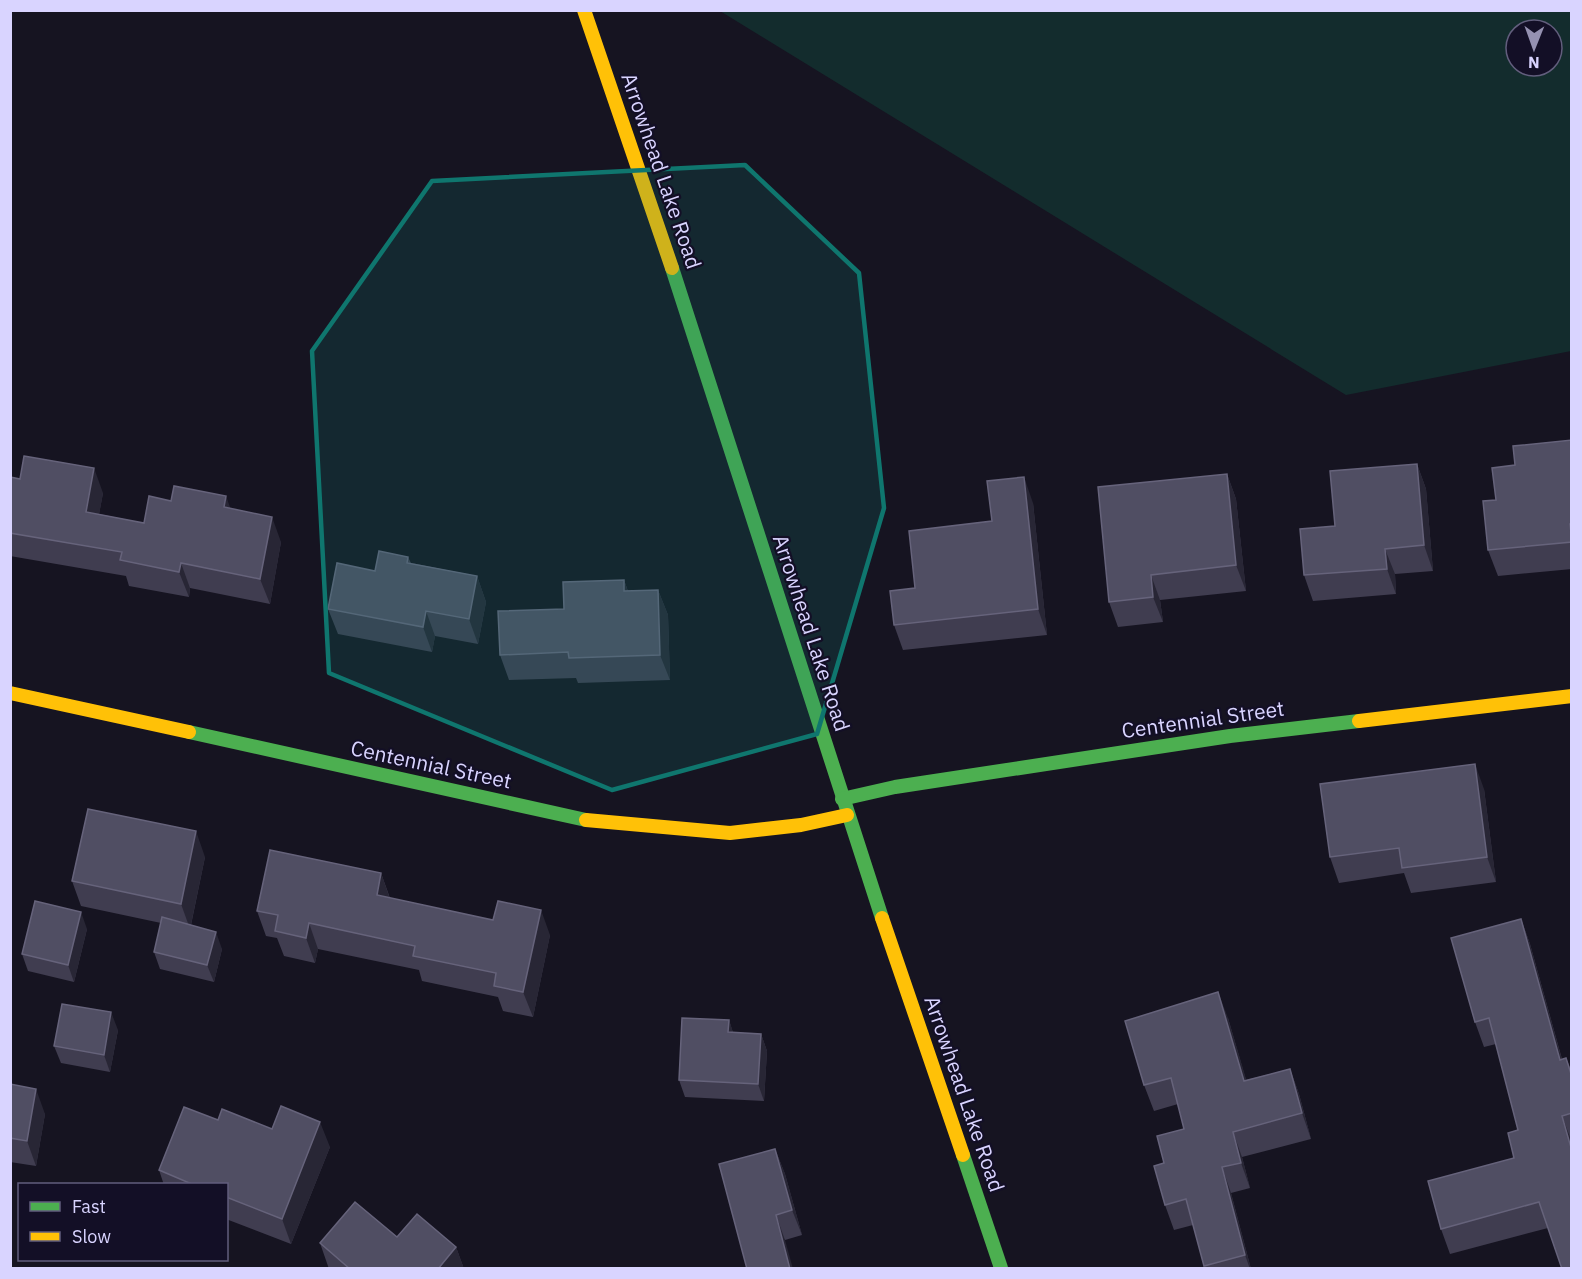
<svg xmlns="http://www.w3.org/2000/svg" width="1582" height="1279" viewBox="0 0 1582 1279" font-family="'IBM Plex Sans',sans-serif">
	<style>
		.green { fill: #132c2d; fill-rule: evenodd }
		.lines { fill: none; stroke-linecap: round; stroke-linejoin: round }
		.fast { stroke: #4caf50; stroke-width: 14 }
		.slow { stroke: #ffc107; stroke-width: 14 }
		.wall { fill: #403d50 }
		.shaded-wall { fill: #282635 }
		.building { fill: #504e63; stroke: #66637b; stroke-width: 1.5 }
		.marked { fill: #0f766e; fill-opacity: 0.2; stroke: #0f766e; stroke-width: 4.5; stroke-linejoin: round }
		.labels { text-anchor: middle; stroke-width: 4.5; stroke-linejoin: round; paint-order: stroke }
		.street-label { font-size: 21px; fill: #d9d4ff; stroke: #130f26 }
	</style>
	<rect width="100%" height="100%" fill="#161421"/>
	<path class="green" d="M720 11H1571V351L1346 395ZM1516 30H1552V66H1516Z"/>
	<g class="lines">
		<g class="fast">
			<path d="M672 268 882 918"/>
			<path d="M189 732 586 820"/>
			<path d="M842 799 895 787 1230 736 1359 721"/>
			<path d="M963 1155 1001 1268"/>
		</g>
		<g class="slow">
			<path d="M584 10 672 268"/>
			<path d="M10 693 189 732"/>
			<path d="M1359 721 1572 696"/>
			<path d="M586 820 730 833 801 825 847 815"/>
			<path d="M882 918 963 1155"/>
		</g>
	</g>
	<g class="wall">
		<path d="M1572 440V569L1498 576 1488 550 1496 500 1515 465Z"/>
		<path d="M1417 464 1426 489 1433 571 1395 574 1396 594 1313 601 1304 575 1335 526Z"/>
		<path d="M1227 474 1236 499 1246 591 1160 600 1163 622 1118 627 1109 602Z"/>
		<path d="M10 477 103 493 99 514 144 523 171 501 231 509 281 542 270 604 190 588 189 597 129 586 126 576 10 556Z"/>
		<path d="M1033 503 1047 635 903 650 894 625 915 588 992 521Z"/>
		<path d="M408 557 411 563 477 576 486 602 478 644 435 636 432 652 338 634 328 609 375 571Z"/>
		<path d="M624 580 628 591 658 590 668 615 670 680 578 683 576 678 509 680 500 655 564 609Z"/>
		<path d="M1484 789 1496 882 1411 893 1404 873 1339 883 1330 857Z"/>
		<path d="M205 857 191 925 222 949 214 982 160 969 154 952 161 923 81 906 72 881Z"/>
		<path d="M381 873 390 898 550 935 533 1017 503 1011 498 997 422 981 419 970 318 949 315 963 284 956 277 938 266 936 257 911Z"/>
		<path d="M1521 919 1530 944 1562 1059 1566 1058 1572 1072V1269L1548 1228 1450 1254 1441 1229 1514 1158 1518 1130 1496 1044 1484 1047 1475 1022Z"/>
		<path d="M87 929 74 982 28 971 22 954Z"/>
		<path d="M1228 1018 1246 1080 1290 1069 1299 1094 1311 1139 1242 1157 1250 1188 1231 1193 1251 1269H1205L1193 1225 1174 1230 1165 1205 1164 1163 1184 1129 1178 1104 1154 1111 1144 1085Z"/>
		<path d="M729 1020 733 1033 761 1034 767 1051 764 1101 685 1097 679 1080Z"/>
		<path d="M118 1030 110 1072 61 1063 54 1046Z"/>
		<path d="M10 1084 45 1114 36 1166 10 1162Z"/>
		<path d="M218 1120 272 1129 330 1147 291 1244 226 1219V1185H164L159 1170Z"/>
		<path d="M775 1149 785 1174 802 1235 785 1240 719 1164Z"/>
		<path d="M397 1237 456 1247 464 1269H329L320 1243Z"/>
	</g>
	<g class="shaded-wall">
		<path d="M1417 464 1426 489 1433 571 1424 545Z"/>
		<path d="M94 468 103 493 95 537 86 512Z"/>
		<path d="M1227 474 1236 499 1246 591 1236 565Z"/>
		<path d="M1024 477 1033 503 1047 635 1038 609Z"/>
		<path d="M226 496 235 521 224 507Z"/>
		<path d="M272 517 281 542 270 604 260 579Z"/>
		<path d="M1385 549 1395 574 1396 594 1387 569Z"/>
		<path d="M181 563 190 588 189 597 179 572Z"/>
		<path d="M1151 575 1160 600 1163 622 1153 597Z"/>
		<path d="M477 576 486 602 478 644 469 619Z"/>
		<path d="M624 580 633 606 624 591Z"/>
		<path d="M658 590 668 615 670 680 660 655Z"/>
		<path d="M426 611 435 636 432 652 423 627Z"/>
		<path d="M1475 764 1484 789 1496 882 1487 857Z"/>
		<path d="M196 831 205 857 190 929 181 904Z"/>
		<path d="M381 873 390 899 377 895Z"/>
		<path d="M541 910 550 935 533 1017 523 992Z"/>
		<path d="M81 912 87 929 74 982 68 965Z"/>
		<path d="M1521 919 1530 944 1569 1085 1560 1060Z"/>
		<path d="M309 923 318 949 315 963 306 938Z"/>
		<path d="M216 932 222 949 214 982 207 965Z"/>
		<path d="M1218 992 1228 1018 1254 1106 1244 1081Z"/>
		<path d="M111 1012 118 1030 110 1072 104 1055Z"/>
		<path d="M729 1020 735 1038 728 1032Z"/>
		<path d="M761 1034 767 1051 764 1101 758 1084Z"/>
		<path d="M1290 1069 1299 1094 1311 1139 1302 1113Z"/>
		<path d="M36 1089 45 1114 36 1166 27 1141Z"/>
		<path d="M1562 1116 1572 1142V1151Z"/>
		<path d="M320 1122 330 1147 291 1244 282 1219Z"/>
		<path d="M1233 1132 1242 1157 1250 1188 1241 1163Z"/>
		<path d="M775 1149 785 1174 802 1235 792 1210Z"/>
		<path d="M1222 1167 1231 1193 1251 1269H1250L1245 1255Z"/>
		<path d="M776 1215 785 1240 793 1269H790Z"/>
		<path d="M456 1247 464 1269H438Z"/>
	</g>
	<g class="building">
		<path d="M1572 440V524H1570L1572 542 1488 550 1483 501 1496 500 1492 468 1515 465 1513 446Z"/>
		<path d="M24 456 94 468 86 512 144 523 149 496 171 501 174 486 226 496 224 507 272 517 260 579 181 563 179 572 120 560 122 552 10 533V477L20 479Z"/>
		<path d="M1417 464 1424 545 1385 549 1387 569 1304 575 1300 529 1335 526 1330 471Z"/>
		<path d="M1227 474 1236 565 1151 575 1153 597 1109 602 1098 487Z"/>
		<path d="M1024 477 1038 609 894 625 890 591 915 588 909 531 992 521 987 481Z"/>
		<path d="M379 551 408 557 407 563 477 576 469 619 426 611 423 627 328 609 337 563 375 571Z"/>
		<path d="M624 580V591L658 590 660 655 569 658 568 652 500 655 498 611 564 609 563 582Z"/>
		<path d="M1475 764 1487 857 1402 868 1399 848 1330 857 1320 784Z"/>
		<path d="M88 809 196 831 181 904 72 881Z"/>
		<path d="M270 850 381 873 377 895 493 920 498 901 541 910 523 992 494 986 496 973 413 956 415 946 309 923 306 938 275 931 278 915 257 911Z"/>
		<path d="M35 901 81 912 68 965 22 954Z"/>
		<path d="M162 917 216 932 207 965 154 952Z"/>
		<path d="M1521 919 1560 1060 1566 1058 1572 1077V1113L1562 1116 1572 1151V1269H1562L1539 1202 1441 1229 1428 1181 1514 1158 1508 1133 1518 1130 1489 1018 1475 1022 1451 938Z"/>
		<path d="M1218 992 1244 1081 1290 1069 1302 1113 1233 1132 1241 1163 1222 1167 1245 1255 1204 1266 1186 1199 1165 1205 1154 1166 1164 1163 1157 1136 1184 1129 1171 1078 1144 1085 1125 1021Z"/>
		<path d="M62 1004 111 1012 104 1055 54 1046Z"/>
		<path d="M682 1018 729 1020 728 1032 761 1034 758 1084 679 1080Z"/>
		<path d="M10 1084 36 1089 27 1141 10 1138Z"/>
		<path d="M281 1106 320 1122 282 1219 226 1197V1185H194L159 1170 184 1107 218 1120 222 1109 272 1129Z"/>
		<path d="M775 1149 792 1210 776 1215 790 1269H747L719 1164Z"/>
		<path d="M355 1202 397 1237 417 1214 456 1247 438 1269H350L320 1243Z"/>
	</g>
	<path class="marked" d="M745 165 859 273 884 508 817 734 612 790 329 673 312 351 432 181Z"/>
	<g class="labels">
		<g class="street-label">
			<text transform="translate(661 171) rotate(71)" y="7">Arrowhead Lake Road</text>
			<text transform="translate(811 633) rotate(72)" y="7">Arrowhead Lake Road</text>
			<text transform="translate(1203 720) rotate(-8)" y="7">Centennial Street</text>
			<text transform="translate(431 765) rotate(12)" y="7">Centennial Street</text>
			<text transform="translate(964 1094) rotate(71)" y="7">Arrowhead Lake Road</text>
		</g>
	</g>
	<rect width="1582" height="1279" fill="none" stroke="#d9d4ff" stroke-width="24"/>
	<rect x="18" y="1183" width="210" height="78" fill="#130f26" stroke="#625e7d" stroke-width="1.5"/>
	<rect x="30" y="1202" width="30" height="9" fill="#4caf50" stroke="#625e7d" stroke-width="1.5"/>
	<text x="72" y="1213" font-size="18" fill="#d9d4ff">Fast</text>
	<rect x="30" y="1232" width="30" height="9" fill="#ffc107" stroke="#625e7d" stroke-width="1.5"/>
	<text x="72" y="1243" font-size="18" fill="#d9d4ff">Slow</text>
	<g transform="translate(1534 48) rotate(181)"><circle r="28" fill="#130f26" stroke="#625e7d" stroke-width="1.5"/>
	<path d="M0-4.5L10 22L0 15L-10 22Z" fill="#9591b1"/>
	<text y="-9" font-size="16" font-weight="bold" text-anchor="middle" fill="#d9d4ff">N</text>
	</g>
</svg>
